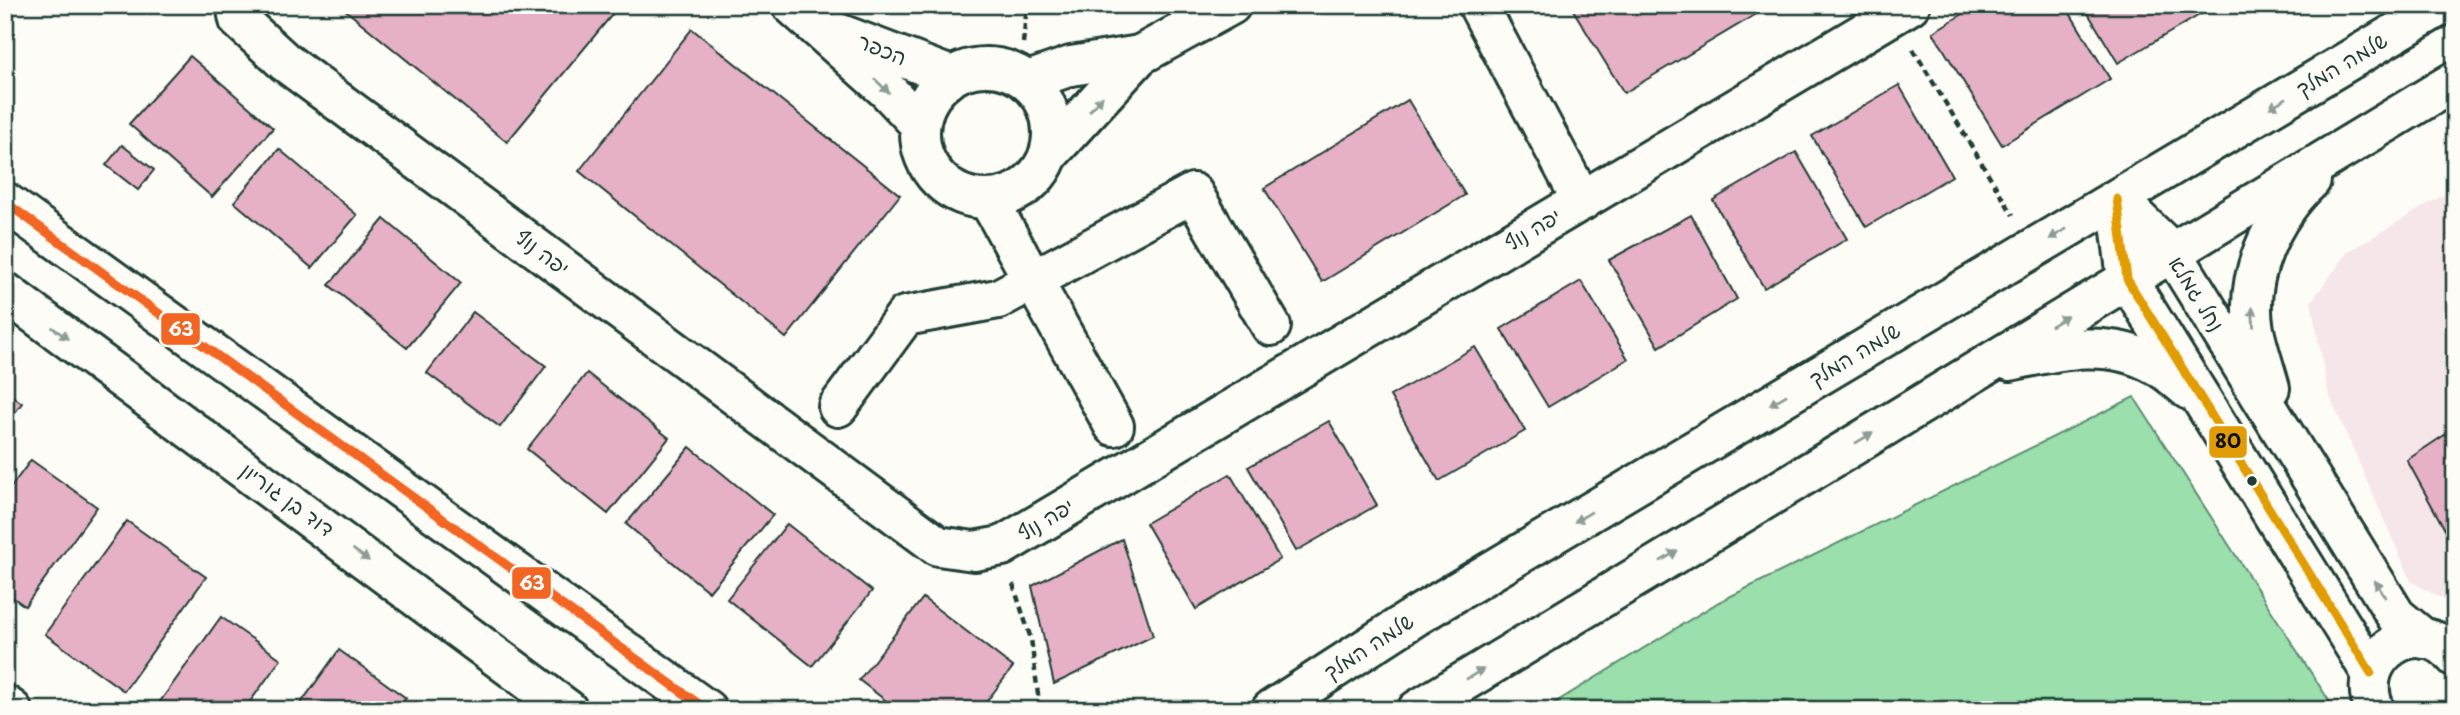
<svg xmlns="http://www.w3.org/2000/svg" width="2460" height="715" viewBox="0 0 2460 715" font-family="'Playpen Sans','Playpen Sans Hebrew',sans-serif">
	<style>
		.built { fill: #f6e5e9 }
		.green { fill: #9adfac; stroke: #5c8e70; stroke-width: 2 }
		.building { fill: #e6b0c7; stroke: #1f3d34; stroke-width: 2 }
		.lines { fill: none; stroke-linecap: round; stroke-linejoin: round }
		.minor-casing { stroke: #1f3d34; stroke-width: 44 }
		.major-casing { stroke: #1f3d34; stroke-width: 44 }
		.path { stroke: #1f3d34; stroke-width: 4.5; stroke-dasharray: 7 5; stroke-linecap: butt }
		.minor { stroke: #fdfcf7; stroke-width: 38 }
		.major { stroke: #fdfcf7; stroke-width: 38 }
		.bus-1-casing { stroke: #fdfcf7; stroke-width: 14 }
		.bus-2-casing { stroke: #fdfcf7; stroke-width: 14 }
		.bus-1 { stroke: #e19c05; stroke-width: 9 }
		.bus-2 { stroke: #f26522; stroke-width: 9 }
		.oneway { fill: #8e9c96 }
		.bus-dot { fill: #1f3d34; stroke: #fdfcf7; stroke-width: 2.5 }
		.labels { text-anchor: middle; stroke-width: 5; stroke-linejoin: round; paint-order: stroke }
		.street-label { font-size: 21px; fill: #1f3d34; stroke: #fdfcf7 }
		.line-badge { stroke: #fdfcf7; stroke-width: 2.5 }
		.badge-label { font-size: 19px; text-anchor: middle; font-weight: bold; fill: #fff }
		.pale-badge-label { font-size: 19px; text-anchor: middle; font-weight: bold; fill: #111 }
	</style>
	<rect width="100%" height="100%" fill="#fdfcf7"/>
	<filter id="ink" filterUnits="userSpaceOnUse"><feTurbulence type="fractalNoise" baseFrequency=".0143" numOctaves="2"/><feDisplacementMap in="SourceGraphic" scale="14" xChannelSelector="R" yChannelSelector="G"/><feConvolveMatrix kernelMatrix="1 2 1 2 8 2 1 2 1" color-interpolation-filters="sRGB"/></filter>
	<g filter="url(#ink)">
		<path class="built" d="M2455 188V606L2411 581 2328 392 2311 302 2348 252Z"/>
		<path class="green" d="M2134 397 2335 710H1543L1719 602Z"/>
		<g class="building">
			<path d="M345 5H620L507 142 343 8Z"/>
			<path d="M1570 5H1767L1768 7 1624 93Z"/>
			<path d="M1978 5H2065L2110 79 2002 145 1933 32Z"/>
			<path d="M2083 5H2205L2208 10 2118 63Z"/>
			<path d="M692 29 900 195 786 338 579 171Z"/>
			<path d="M190 56 273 128 212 197 129 124Z"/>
			<path d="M1899 85 1952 176 1866 227 1812 136Z"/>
			<path d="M1408 100 1465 195 1322 282 1264 188Z"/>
			<path d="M122 145 154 170 138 190 106 165Z"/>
			<path d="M279 149 357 215 312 268 234 202Z"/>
			<path d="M1796 152 1847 239 1764 288 1713 200Z"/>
			<path d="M1691 215 1737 299 1659 347 1609 260Z"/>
			<path d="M384 219 461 283 407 348 329 285Z"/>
			<path d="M1581 281 1628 359 1548 407 1501 329Z"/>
			<path d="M473 312 546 366 500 427 427 373Z"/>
			<path d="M1475 347 1525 431 1439 481 1390 396Z"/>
			<path d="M587 373 669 438 608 514 527 449Z"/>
			<path d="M5 391 22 403 5 426Z"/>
			<path d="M1329 421 1377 505 1296 551 1248 467Z"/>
			<path d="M2455 428V548L2407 460Z"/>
			<path d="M690 447 773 515 709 592 626 524Z"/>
			<path d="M31 460 97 507 25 606 5 592V495Z"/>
			<path d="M1230 474 1280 559 1196 609 1146 523Z"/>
			<path d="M127 521 206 577 124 691 45 634Z"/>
			<path d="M787 524 872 591 812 666 727 599Z"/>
			<path d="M1122 539 1153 636 1054 684 1032 586Z"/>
			<path d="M923 598 1013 667 980 710H898L859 680Z"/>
			<path d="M221 617 281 659 244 710H154Z"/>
			<path d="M339 650 406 698 397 710H296Z"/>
		</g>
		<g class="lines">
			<defs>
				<g id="minor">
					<path d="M236 5 239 20 285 62 938 546 974 551 1002 546 1910 5"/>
					<path d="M792 5 887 90 920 125"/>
					<path d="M1478 5 1582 201"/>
					<path d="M838 33 951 76"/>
					<circle cx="986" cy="133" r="66"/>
					<path d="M1028 81 1071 66 1140 55"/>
					<path d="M1050 153 1140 55 1231 5"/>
					<path d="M988 199 1114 426"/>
					<path d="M2117 199 2127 279 2371 673"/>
					<path d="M2117 199 2172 252 2396 616 2424 639"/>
					<path d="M2010 361C2059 350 2108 338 2154 364 2167 370 2178 381 2189 390"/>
					<path d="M2270 388C2265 369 2258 350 2254 330 2244 276 2272 217 2311 180"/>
					<path d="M838 407 905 316 998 299 1193 193 1271 326"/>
					<path d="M5 705 12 710"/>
					<path d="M1271 710 1416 616 2442 5"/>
					<path d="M1417 710 2455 81"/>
					<path d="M2375 710C2350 656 2420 611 2455 657"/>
				</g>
				<g id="major">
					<path d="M5 202 707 710"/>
					<path d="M5 292 568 710"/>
				</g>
			</defs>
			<use href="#minor" class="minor-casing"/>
			<use href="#major" class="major-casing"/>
			<g class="path">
				<path d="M1023 43 1027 5"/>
				<path d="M1913 49 2013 215"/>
				<path d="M1013 584 1031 639 1040 710"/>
			</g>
			<use href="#minor" class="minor"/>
			<use href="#major" class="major"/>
			<defs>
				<path id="bus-1" d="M2117 199 2127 279 2371 673"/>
				<path id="bus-2" d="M5 202 707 710"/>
			</defs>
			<use href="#bus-1" class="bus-1-casing"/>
			<use href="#bus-2" class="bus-2-casing"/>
			<use href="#bus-1" class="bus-1"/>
			<use href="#bus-2" class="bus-2"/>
		</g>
		<defs><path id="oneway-solid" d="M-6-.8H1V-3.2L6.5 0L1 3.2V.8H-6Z" transform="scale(1.75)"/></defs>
		<g class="oneway">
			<use href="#oneway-solid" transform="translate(882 86) rotate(44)"/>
			<use href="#oneway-solid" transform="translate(2278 103) rotate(149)"/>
			<use href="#oneway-solid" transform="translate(1096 104) rotate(-48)"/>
			<use href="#oneway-solid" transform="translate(2058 234) rotate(149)"/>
			<use href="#oneway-solid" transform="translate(2253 317) rotate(-93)"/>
			<use href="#oneway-solid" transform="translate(2059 321) rotate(-31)"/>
			<use href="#oneway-solid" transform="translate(60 333) rotate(36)"/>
			<use href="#oneway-solid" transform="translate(1778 400) rotate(149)"/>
			<use href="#oneway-solid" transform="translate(1864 438) rotate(-31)"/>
			<use href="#oneway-solid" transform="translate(1583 517) rotate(149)"/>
			<use href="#oneway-solid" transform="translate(361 555) rotate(36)"/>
			<use href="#oneway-solid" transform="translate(1669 556) rotate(-31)"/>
			<use href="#oneway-solid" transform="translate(2380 589) rotate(-122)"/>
			<use href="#oneway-solid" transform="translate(1475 674) rotate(-31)"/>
		</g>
	</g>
	<circle class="bus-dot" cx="2252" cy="481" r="6"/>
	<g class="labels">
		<g class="street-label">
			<text transform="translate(882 50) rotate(22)" y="7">הכפר</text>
			<text transform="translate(2342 65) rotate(-31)" y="7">שלמה המלך</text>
			<text transform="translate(1533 230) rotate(-31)" y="7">יפה נוף</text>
			<text transform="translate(542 253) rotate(37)" y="7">יפה נוף</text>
			<text transform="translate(2196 294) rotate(58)" y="7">נחל גמלא</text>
			<text transform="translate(1855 355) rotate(-31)" y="7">שלמה המלך</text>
			<text transform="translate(287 500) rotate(36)" y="7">דוד בן גוריון</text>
			<text transform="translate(1046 520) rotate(-31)" y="7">יפה נוף</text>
			<text transform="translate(1369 647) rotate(-33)" y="7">שלמה המלך</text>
		</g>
	</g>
	<g class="line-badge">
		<rect x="160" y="312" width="41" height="34" rx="7" fill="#f26522"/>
		<rect x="2208" y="425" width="40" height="34" rx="7" fill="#e19c05"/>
		<rect x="511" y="566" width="41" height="34" rx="7" fill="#f26522"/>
	</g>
	<g class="badge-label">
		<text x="181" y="336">63</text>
		<text x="532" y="590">63</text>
	</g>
	<g class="pale-badge-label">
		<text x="2228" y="448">80</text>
	</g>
	<rect width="2460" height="715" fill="none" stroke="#fdfcf7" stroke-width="28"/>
	<rect x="14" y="14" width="2432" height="687" fill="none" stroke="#1f3d34" stroke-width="2.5" filter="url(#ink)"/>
</svg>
